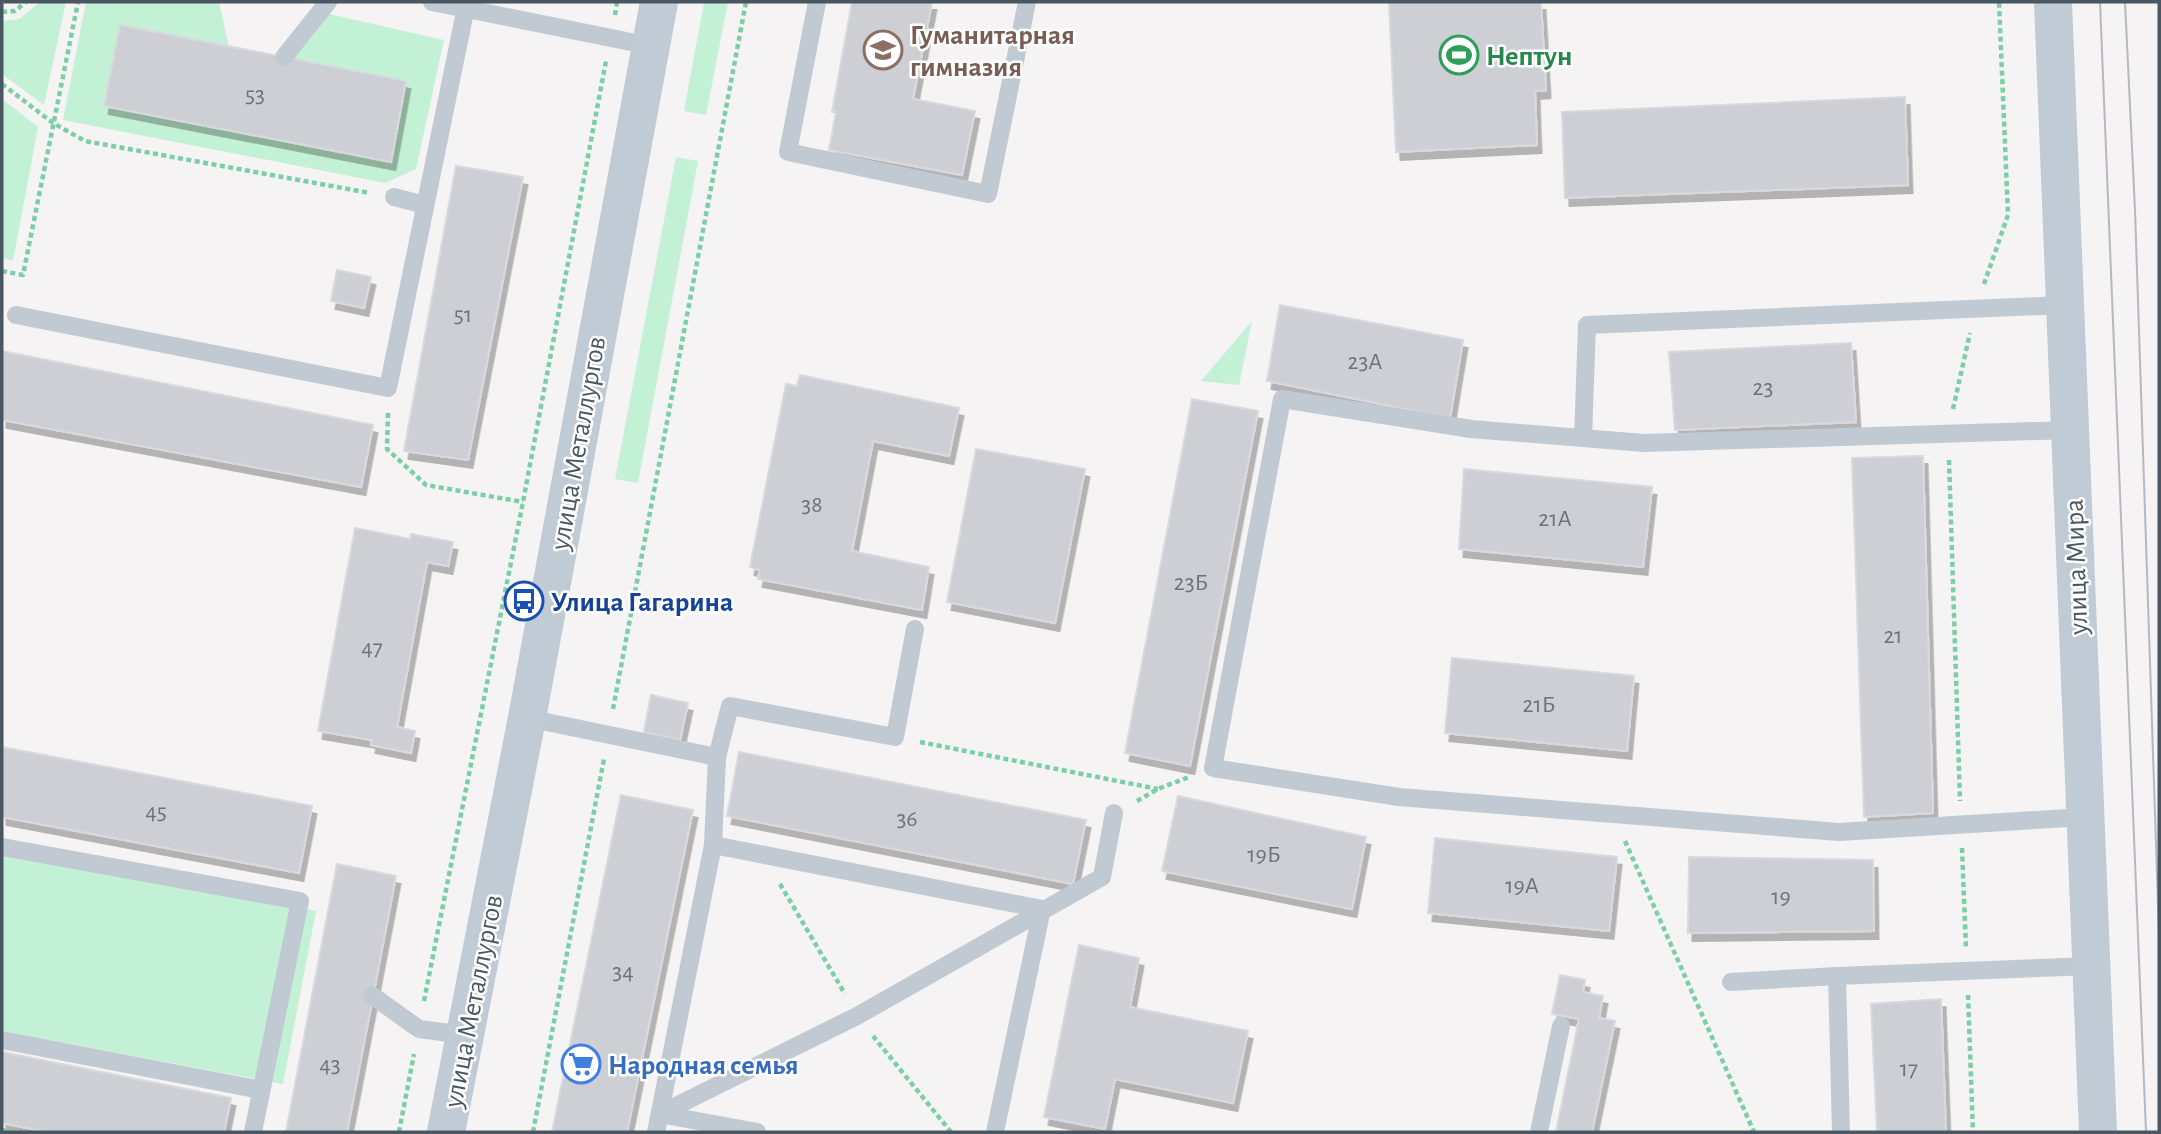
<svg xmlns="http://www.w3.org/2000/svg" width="2161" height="1134" viewBox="0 0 2161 1134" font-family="'Alegreya Sans',sans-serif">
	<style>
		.green { fill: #c3f1d5 }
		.building { fill: #cdcfd5; stroke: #d7d9de; stroke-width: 2; filter: url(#shadow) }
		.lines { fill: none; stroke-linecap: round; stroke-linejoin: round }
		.path { stroke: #7ad0a6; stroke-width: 4.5; stroke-dasharray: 5 3.5; stroke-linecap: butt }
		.lane { stroke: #c1cad2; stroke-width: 18 }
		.secondary { stroke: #c1cbd6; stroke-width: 38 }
		.tram { stroke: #b5b8bd; stroke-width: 2 }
		.labels { text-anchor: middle; stroke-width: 5; stroke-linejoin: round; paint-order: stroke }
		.number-label { font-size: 24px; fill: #6b747e }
		.education-label { font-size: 28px; font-weight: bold; fill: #785e54; stroke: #fff; text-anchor: start }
		.leisure-label { font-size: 28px; font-weight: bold; fill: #27864d; stroke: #fff; text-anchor: start }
		.street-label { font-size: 28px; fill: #4a5661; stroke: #fff }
		.transit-label { font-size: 28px; font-weight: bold; fill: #164399; stroke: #fff; text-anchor: start }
		.shop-label { font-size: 28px; font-weight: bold; fill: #366cbe; stroke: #fff; text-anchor: start }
	</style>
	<defs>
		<filter id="shadow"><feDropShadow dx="4.5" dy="8" stdDeviation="0" flood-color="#0004"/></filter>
	</defs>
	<rect width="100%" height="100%" fill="#f5f3f3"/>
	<g class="green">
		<path d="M40 2H66L44 105 2 74V21L19 19Z"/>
		<path d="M86 2H219L229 47 120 25 104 106 390 162 406 81 284 57 320 12 444 40 416 169 385 183 63 120Z"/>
		<path d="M704 2H728L706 115 684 111Z"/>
		<path d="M2 99 38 127 13 261 2 258Z"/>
		<path d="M676 157 698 161 638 483 615 479Z"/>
		<path d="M1252 321 1239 385 1201 381Z"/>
		<path d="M2 854 316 911 283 1084 2 1031Z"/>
	</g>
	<g class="building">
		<path d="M852 2H932L913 99 975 111 962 175 829 150 836 112H832Z"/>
		<path d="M1389 2H1541L1546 90 1535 91 1537 145 1396 152Z"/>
		<path d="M120 25 406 81 391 162 104 106Z"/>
		<path d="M1905 97 1908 185 1565 198 1562 112Z"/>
		<path d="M456 166 523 177 468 460 404 451Z"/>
		<path d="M337 270 371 277 364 308 331 301Z"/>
		<path d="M1280 305 1463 340 1450 418 1267 381Z"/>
		<path d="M1851 343 1856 422 1675 430 1669 352Z"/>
		<path d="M2 351 373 425 361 487 2 420Z"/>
		<path d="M800 375 959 408 949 456 873 441 852 551 929 567 922 610 758 579 760 570 750 567 786 384 797 386Z"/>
		<path d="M1192 399 1258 411 1190 766 1125 753Z"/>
		<path d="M976 449 1085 469 1055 623 947 602Z"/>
		<path d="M1923 456 1933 813 1864 817 1852 458Z"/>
		<path d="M1464 469 1652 487 1643 567 1459 549Z"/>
		<path d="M355 528 410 539 411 534 453 542 448 566 427 562 397 727 415 731 411 753 371 745 372 740 318 731Z"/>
		<path d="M1452 658 1634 676 1627 751 1445 733Z"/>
		<path d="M651 695 688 703 680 740 644 732Z"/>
		<path d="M2 747 312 806 299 873 2 817Z"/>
		<path d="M739 752 1086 820 1073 884 727 816Z"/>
		<path d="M621 795 693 810 627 1132H552Z"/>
		<path d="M1178 796 1366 837 1352 909 1162 871Z"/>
		<path d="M1435 838 1617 857 1609 931 1428 913Z"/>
		<path d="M1689 857 1873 860 1874 931 1688 933Z"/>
		<path d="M337 864 396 876 347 1132H286Z"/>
		<path d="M1079 945 1139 958 1130 1007 1248 1031 1233 1103 1115 1079 1105 1129 1044 1117Z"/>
		<path d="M1560 975 1585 980 1583 992 1603 996 1599 1018 1615 1021 1592 1132H1556L1579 1019 1552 1014Z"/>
		<path d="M1941 999 1946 1132H1877L1871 1004Z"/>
		<path d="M2 1052 231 1098 224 1132H47L2 1123Z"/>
	</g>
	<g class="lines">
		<g class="path">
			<path d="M2 12 15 11 26 2"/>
			<path d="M615 15 617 2"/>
			<path d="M2 84 53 123 85 141 370 193"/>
			<path d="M2 271 23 275 78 2"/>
			<path d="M1984 284 2008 215 1999 2"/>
			<path d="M1953 409 1970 333"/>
			<path d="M388 413 387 449 426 485 523 502"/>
			<path d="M1949 460 1960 801"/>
			<path d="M613 709 746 2"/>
			<path d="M920 742 1158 789"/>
			<path d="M1137 801 1158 789 1189 777"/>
			<path d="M1625 841 1754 1132"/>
			<path d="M1962 848 1966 948"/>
			<path d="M780 884 845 994"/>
			<path d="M1968 995 1973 1132"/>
			<path d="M424 1001 523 502 606 61"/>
			<path d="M873 1036 951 1132"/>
			<path d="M2 1130 15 1132"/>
			<path d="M399 1132 414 1054"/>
			<path d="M533 1132 604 759"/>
		</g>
		<g class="lane">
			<path d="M432 2 651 46"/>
			<path d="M817 2 788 152 988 194 1027 2"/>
			<path d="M284 57 328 2"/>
			<path d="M394 197 425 205"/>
			<path d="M16 315 388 388 467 2"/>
			<path d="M2070 430 1644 443 1471 429 1282 399 1213 768 1399 797 1839 832 2085 817"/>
			<path d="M1583 438 1587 325 2065 305"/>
			<path d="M527 718 717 757 713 845 656 1132"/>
			<path d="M717 757 730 706 895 737 915 629"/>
			<path d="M713 845 1042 909 995 1132"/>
			<path d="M2 847 300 901 253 1132"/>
			<path d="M1731 982 1837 976"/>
			<path d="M373 996 419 1029 465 1035"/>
			<path d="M2 1040 261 1090"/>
			<path d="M660 1114 857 1016 1102 877 1114 813"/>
			<path d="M660 1114 757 1132"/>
			<path d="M1539 1132 1561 1026"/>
			<path d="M1841 1132 1837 976 2091 966"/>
		</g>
		<g class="secondary">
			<path d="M2053 2 2098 1132"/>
			<path d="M446 1132 527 718 659 2"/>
		</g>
		<g class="tram">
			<path d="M2100 2 2146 1132"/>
			<path d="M2125 2 2135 210 2159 935"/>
		</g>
	</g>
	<defs>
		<symbol id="school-ring" viewBox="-11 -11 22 22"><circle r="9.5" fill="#fff" stroke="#8d6e63" stroke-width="1.5"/><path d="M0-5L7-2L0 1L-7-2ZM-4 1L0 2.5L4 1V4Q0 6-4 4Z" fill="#8d6e63"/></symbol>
		<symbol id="stadium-ring" viewBox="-11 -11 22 22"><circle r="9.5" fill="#fff" stroke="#2e9e5b" stroke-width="1.5"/><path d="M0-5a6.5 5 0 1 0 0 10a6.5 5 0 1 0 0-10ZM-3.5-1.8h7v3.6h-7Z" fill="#2e9e5b"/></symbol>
		<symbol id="bus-ring" viewBox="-11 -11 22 22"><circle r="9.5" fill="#fff" stroke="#1a4fb4" stroke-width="1.5"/><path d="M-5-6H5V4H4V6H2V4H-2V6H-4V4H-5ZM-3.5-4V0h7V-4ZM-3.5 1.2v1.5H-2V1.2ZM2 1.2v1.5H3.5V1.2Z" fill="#1a4fb4"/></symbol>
		<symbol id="supermarket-ring" viewBox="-11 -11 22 22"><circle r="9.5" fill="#fff" stroke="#3f7fe0" stroke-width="1.5"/><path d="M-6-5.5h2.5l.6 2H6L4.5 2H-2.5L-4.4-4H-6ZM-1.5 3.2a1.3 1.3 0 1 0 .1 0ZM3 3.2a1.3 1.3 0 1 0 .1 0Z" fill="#3f7fe0"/></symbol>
	</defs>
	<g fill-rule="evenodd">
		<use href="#school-ring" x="861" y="28" width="44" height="44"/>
		<use href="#stadium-ring" x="1437" y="33" width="44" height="44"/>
		<use href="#bus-ring" x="502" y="579" width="44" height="44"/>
		<use href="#supermarket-ring" x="559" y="1042" width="44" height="44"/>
	</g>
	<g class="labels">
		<g class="number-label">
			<text x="255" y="102">53</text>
			<text x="463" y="322">51</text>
			<text x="1365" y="369">23А</text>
			<text x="1763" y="395">23</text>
			<text x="812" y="512">38</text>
			<text x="1555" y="526">21А</text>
			<text x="1191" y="590">23Б</text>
			<text x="1893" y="643">21</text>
			<text x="372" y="655">47</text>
			<text x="1539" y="712">21Б</text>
			<text x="156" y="819">45</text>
			<text x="907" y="826">36</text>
			<text x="1264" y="862">19Б</text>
			<text x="1522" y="893">19А</text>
			<text x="1781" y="904">19</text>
			<text x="623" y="979">34</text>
			<text x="330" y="1072">43</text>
			<text x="1909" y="1076">17</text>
		</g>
		<g class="education-label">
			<text x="910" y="44">Гуманитарная<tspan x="910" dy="32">гимназия</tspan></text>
		</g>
		<g class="leisure-label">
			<text x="1486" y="65">Нептун</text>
		</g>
		<g class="street-label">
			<text transform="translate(577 443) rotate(-80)" y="10">улица Металлургов</text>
			<text transform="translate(2075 567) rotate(-92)" y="10">улица Мира</text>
			<text transform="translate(472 1001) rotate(-79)" y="10">улица Металлургов</text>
		</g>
		<g class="transit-label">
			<text x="551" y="611">Улица Гагарина</text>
		</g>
		<g class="shop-label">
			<text x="608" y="1074">Народная семья</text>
		</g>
	</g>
	<rect width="2161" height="1134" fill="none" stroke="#4a5661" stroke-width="7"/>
</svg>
